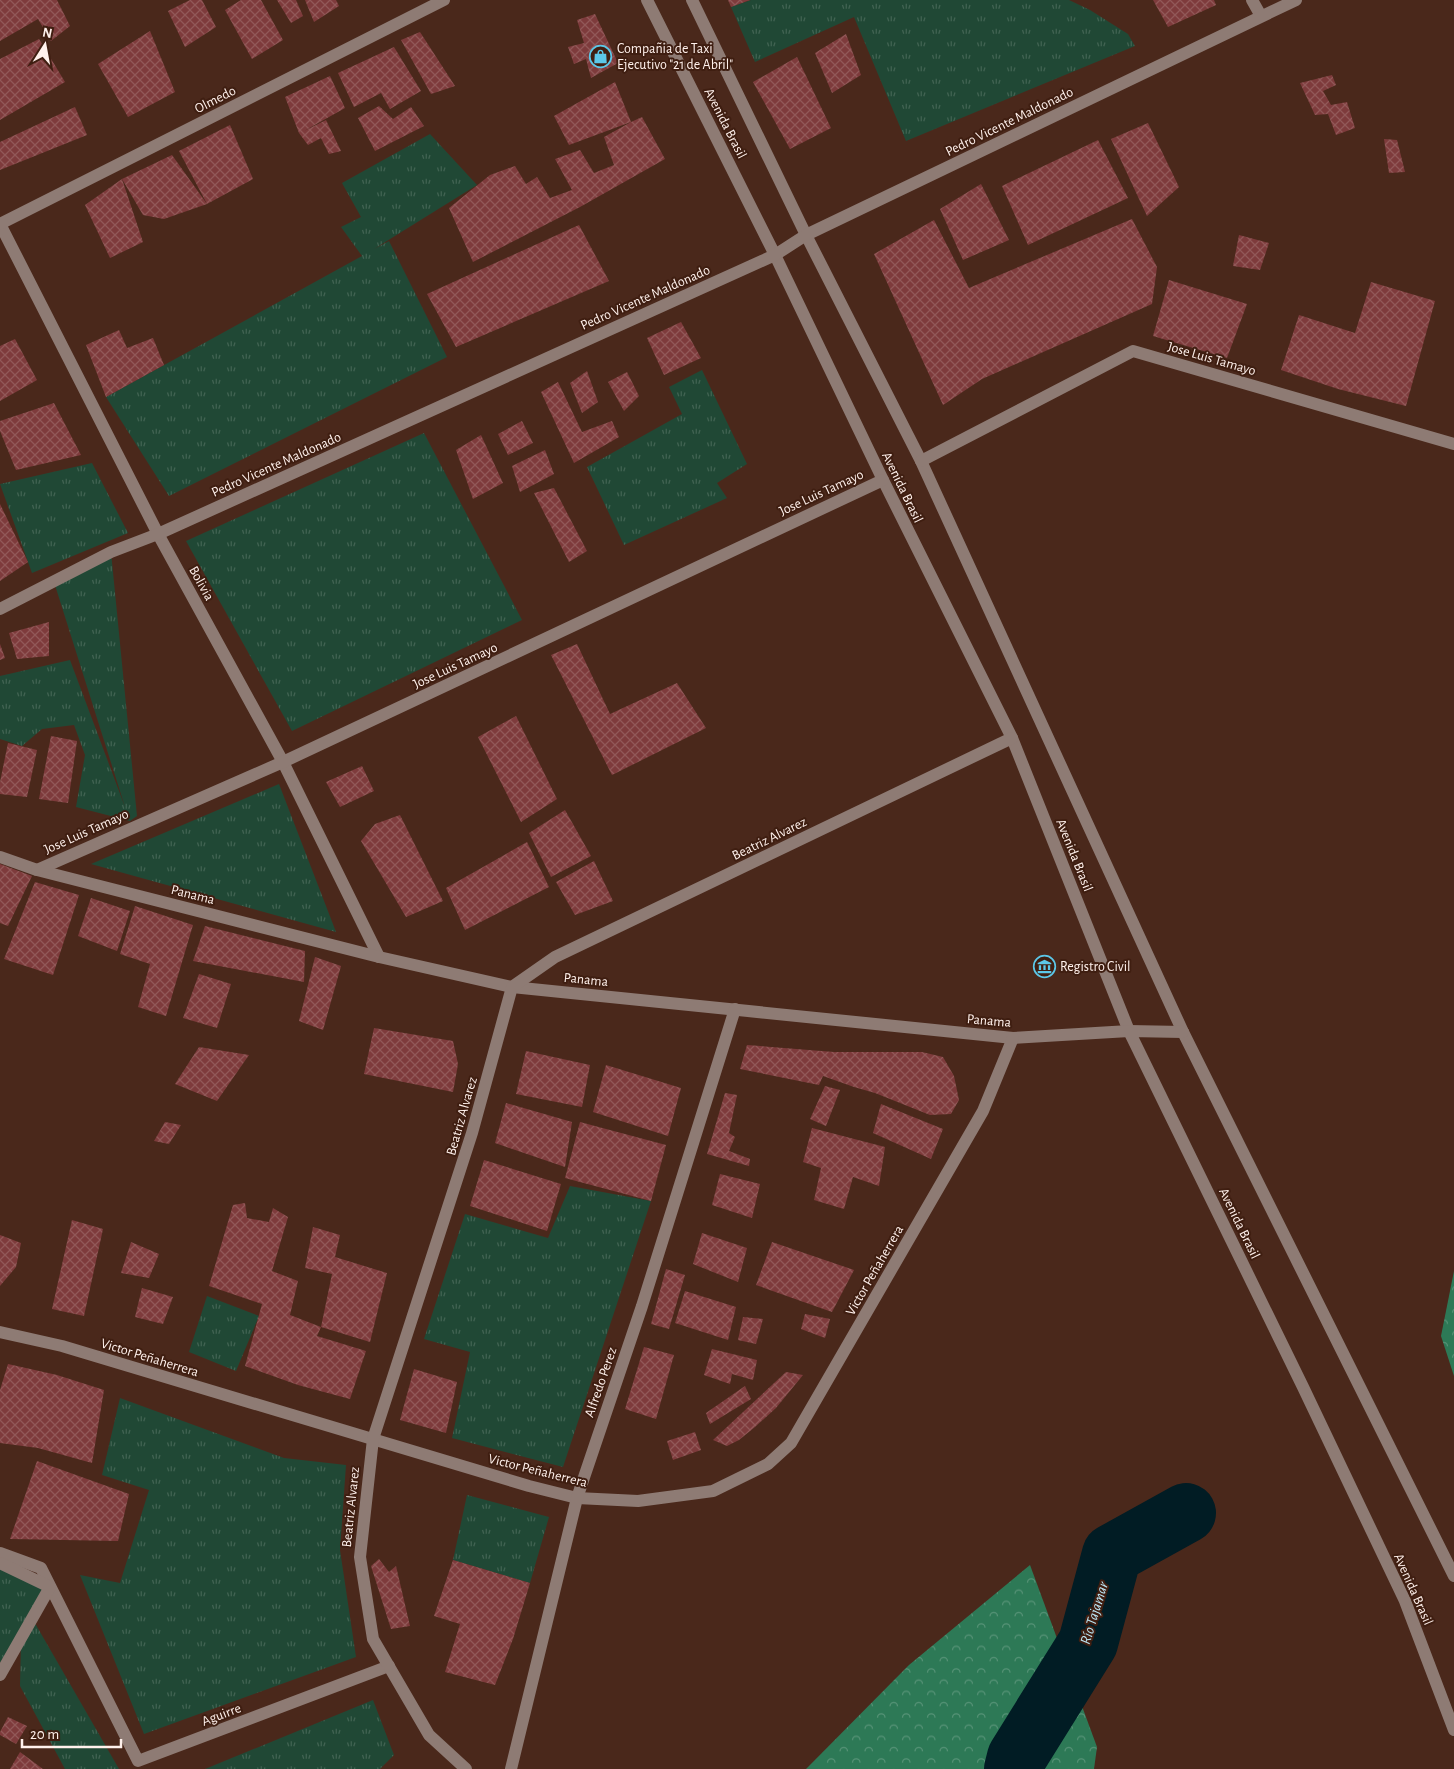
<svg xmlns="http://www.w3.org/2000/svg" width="1454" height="1769" viewBox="0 0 1454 1769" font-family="'Alegreya Sans',sans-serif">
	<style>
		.grass { fill: url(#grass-tufts) }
		.forest { fill: url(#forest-crowns) }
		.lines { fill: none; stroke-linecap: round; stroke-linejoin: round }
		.river { stroke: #011c24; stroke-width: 60 }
		.building { fill: url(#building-cross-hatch) }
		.minor { stroke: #8e7b74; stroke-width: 12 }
		.labels { text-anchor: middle; stroke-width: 4; stroke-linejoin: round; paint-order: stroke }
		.poi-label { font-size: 14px; fill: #fff1ec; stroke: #3f1e11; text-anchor: start }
		.street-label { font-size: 14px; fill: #fff1ec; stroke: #3f1e11 }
		.water-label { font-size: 15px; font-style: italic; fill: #bce7f6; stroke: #3f1e11 }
	</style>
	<defs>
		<pattern id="grass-tufts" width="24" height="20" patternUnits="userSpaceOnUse" patternTransform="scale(1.25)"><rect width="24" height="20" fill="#204835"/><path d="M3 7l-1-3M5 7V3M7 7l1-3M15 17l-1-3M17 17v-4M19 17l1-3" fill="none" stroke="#416352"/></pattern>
		<pattern id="forest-crowns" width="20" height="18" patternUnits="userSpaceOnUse" patternTransform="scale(1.25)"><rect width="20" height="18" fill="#2d7956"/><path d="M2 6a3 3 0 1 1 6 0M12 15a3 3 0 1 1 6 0" fill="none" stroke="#579377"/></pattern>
		<pattern id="building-cross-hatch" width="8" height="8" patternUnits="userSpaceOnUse" patternTransform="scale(1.25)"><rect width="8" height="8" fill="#7e3b3c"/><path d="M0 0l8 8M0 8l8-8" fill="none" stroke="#915858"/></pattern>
	</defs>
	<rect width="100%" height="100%" fill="#4a281b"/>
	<g class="grass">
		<path d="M751 0H1069L1090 10 1128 34 1135 46 906 141 854 17 755 62 731 7Z"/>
		<path d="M430 134 477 185 374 249 389 241 447 357 169 496 106 397 362 256 341 227 361 217 342 183Z"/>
		<path d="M702 370 747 464 717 483 727 498 624 545 587 467 682 414 669 387Z"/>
		<path d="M424 433 522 620 292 731 186 541Z"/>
		<path d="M92 463 128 533 32 573 0 484Z"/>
		<path d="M111 552 137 816 130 821 76 807 85 755 74 725 42 729 22 746 0 739V676L70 660 125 807 54 582Z"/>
		<path d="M279 784 336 932 91 864Z"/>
		<path d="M570 1186 651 1201 563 1467 452 1438 470 1352 424 1339 465 1214 548 1238Z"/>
		<path d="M207 1296 259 1316 236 1371 189 1352Z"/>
		<path d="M120 1398 284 1458 346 1465 340 1550 356 1657 144 1734 80 1575 120 1583 149 1490 102 1475Z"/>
		<path d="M467 1495 549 1517 530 1583 453 1560Z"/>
		<path d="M0 1569 50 1587 0 1663Z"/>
		<path d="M32 1618 119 1769H65L20 1686 21 1639Z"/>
		<path d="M373 1700 394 1755 380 1769H205Z"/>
	</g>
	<g class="forest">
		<path d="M1454 1271V1376L1441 1336Z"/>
		<path d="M1030 1565 1097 1747 1094 1769H806L909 1665Z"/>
	</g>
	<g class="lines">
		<path class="river" d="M1014 1769 1017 1757 1088 1643 1112 1554 1186 1513"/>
	</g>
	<g class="building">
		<path d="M0 0H57L70 26 51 41 38 19 0 41Z"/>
		<path d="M190 0H202L216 27 185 47 168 11Z"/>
		<path d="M241 0H261L283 40 252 59 225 10Z"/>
		<path d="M277 0H296L303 16 291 23Z"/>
		<path d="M305 0H336L339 6 314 22Z"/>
		<path d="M728 0H750L731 7Z"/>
		<path d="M1153 0H1214L1216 5 1168 27Z"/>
		<path d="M595 14 618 63 591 78 586 59 574 64 568 47 584 43 577 20Z"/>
		<path d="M150 31 175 92 128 117 98 64Z"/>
		<path d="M420 32 455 86 431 94 401 40Z"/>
		<path d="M846 34 861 75 832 93 815 53Z"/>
		<path d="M39 39 65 82 0 120V59Z"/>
		<path d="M394 47 421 91 390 109 381 93 354 107 338 73Z"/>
		<path d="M797 57 831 128 790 149 753 82Z"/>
		<path d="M1332 75 1336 85 1323 91 1331 105 1347 102 1355 128 1336 135 1328 114 1315 115 1300 83Z"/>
		<path d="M330 76 345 108 304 131 326 120 341 151 329 154 321 138 308 145 299 133 285 97Z"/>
		<path d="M615 82 631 122 642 117 665 159 580 207 473 262 449 208 490 175 515 166 526 184 537 177 550 198 572 190 555 159 580 150 594 173 614 165 604 137 631 122 569 145 554 116Z"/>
		<path d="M379 106 393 119 411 107 424 126 375 151 358 118Z"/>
		<path d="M75 107 87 135 0 170V142Z"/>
		<path d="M1148 123 1179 187 1147 216 1111 139Z"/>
		<path d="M230 125 253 179 207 204 179 151Z"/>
		<path d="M1384 139 1397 140 1405 172 1389 173Z"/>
		<path d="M1098 140 1128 198 1028 245 1002 186Z"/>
		<path d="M172 155 207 204 164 219 143 215 122 179Z"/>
		<path d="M122 179 143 242 110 258 85 205Z"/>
		<path d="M981 184 1009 240 963 260 940 209Z"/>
		<path d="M1132 219 1157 267 1152 304 982 379 943 405 874 254 934 220 969 288Z"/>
		<path d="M579 225 609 281 456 347 427 294Z"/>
		<path d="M1239 235 1269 243 1260 270 1233 266Z"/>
		<path d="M1169 280 1247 304 1227 358 1153 336Z"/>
		<path d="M1371 282 1435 301 1406 406 1338 389 1281 370 1299 315 1355 333Z"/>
		<path d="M681 322 701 358 664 375 647 338Z"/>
		<path d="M119 330 127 348 153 338 164 365 106 397 86 345Z"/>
		<path d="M15 339 37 380 0 401V346Z"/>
		<path d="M587 371 598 402 582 413 570 383Z"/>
		<path d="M627 372 639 396 624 411 608 382Z"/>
		<path d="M558 382 582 432 612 421 619 437 574 463 541 392Z"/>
		<path d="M54 403 81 455 16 470 0 431V421Z"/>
		<path d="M522 421 533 443 508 455 498 434Z"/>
		<path d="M481 435 503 483 473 499 456 450Z"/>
		<path d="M545 450 554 474 520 492 512 466Z"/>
		<path d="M554 488 587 551 569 562 534 493Z"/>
		<path d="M0 504 28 562 0 581Z"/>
		<path d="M49 622V656L17 659 9 633Z"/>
		<path d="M0 644 5 658 0 660Z"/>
		<path d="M577 644 610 714 677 683 706 728 612 775 551 655Z"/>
		<path d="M516 716 557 799 521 822 478 737Z"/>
		<path d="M51 736 77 741 68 803 39 799Z"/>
		<path d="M8 743 37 750 27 797 0 794V782Z"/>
		<path d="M362 766 374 791 340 807 326 782Z"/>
		<path d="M565 810 591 856 551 877 529 833Z"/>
		<path d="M400 815 443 901 406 917 361 841 375 824Z"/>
		<path d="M527 842 549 887 465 930 446 888Z"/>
		<path d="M594 861 613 901 575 915 556 882Z"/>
		<path d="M0 864 32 876 8 926 0 923Z"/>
		<path d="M35 882 79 895 53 975 4 959Z"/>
		<path d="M91 898 130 911 117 951 78 936Z"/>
		<path d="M135 906 193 925 166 1016 138 1007 150 964 120 954Z"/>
		<path d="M205 926 305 951 304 982 193 961Z"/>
		<path d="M315 957 341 966 323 1030 299 1021Z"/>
		<path d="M199 974 231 984 217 1028 183 1018Z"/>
		<path d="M374 1028 453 1041 458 1064 453 1092 364 1074Z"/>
		<path d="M747 1045 834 1052H922L943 1057 954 1076 959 1100 951 1114 930 1115 875 1093 854 1087 823 1076 819 1085 740 1069Z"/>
		<path d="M199 1047 249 1055 217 1101 175 1084Z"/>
		<path d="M526 1051 590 1065 582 1107 516 1094Z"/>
		<path d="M606 1065 681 1088 668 1136 593 1112Z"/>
		<path d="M825 1086 840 1090 826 1126 810 1119Z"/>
		<path d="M725 1093 737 1095 729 1133 735 1137 729 1151 750 1159 749 1166 707 1154Z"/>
		<path d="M506 1103 572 1122 565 1167 495 1143Z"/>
		<path d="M881 1104 943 1129 931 1159 873 1133Z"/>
		<path d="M165 1122 181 1125 169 1144 154 1141Z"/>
		<path d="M580 1122 666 1145 651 1201 565 1178Z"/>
		<path d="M812 1128 885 1147 879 1186 853 1177 844 1209 814 1200 821 1168 803 1162Z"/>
		<path d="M484 1160 561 1184 547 1231 470 1206Z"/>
		<path d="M720 1174 760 1184 752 1218 712 1205Z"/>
		<path d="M245 1203 247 1218 269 1222 273 1208 288 1217 272 1271 298 1281 290 1315 321 1327 317 1336 366 1351 350 1399 298 1385 245 1366 262 1304 209 1286 233 1205Z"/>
		<path d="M72 1220 103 1229 84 1316 52 1309Z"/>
		<path d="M313 1227 340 1235 335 1257 387 1273 370 1342 321 1327 332 1274 305 1268Z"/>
		<path d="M702 1233 747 1248 738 1282 693 1264Z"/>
		<path d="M0 1235 21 1243 16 1267 0 1286Z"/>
		<path d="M131 1242 159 1254 149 1278 121 1273Z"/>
		<path d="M772 1242 854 1270 832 1312 756 1285Z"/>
		<path d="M666 1269 685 1275 669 1329 651 1324Z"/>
		<path d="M142 1288 173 1297 163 1324 135 1317Z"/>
		<path d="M685 1291 736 1307 728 1340 675 1323Z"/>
		<path d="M805 1314 830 1319 825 1338 801 1329Z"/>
		<path d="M743 1317 763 1319 756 1344 738 1340Z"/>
		<path d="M644 1347 674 1355 656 1419 625 1409Z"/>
		<path d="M712 1349 757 1360 753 1380 732 1374 730 1384 704 1375Z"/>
		<path d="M8 1364 57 1375 104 1390 92 1463 38 1448 0 1443V1390Z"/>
		<path d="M414 1369 457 1382 446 1433 400 1420Z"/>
		<path d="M786 1372 803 1375 776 1408 755 1427 739 1440 727 1446 713 1440Z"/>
		<path d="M745 1386 751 1399 710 1424 706 1413Z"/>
		<path d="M695 1432 701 1450 673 1460 667 1441Z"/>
		<path d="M37 1461 129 1494 118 1541 10 1539Z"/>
		<path d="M379 1559 389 1572 396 1566 410 1626 391 1629 371 1566Z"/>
		<path d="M453 1560 530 1583 513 1639 495 1685 445 1672 460 1624 434 1616Z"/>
		<path d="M8 1717 27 1726 16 1744 0 1735V1732Z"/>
		<path d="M20 1752 43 1769H10Z"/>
	</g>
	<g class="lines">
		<g class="minor">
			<path d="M647 0 775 255 883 480 1012 738 1129 1031 1303 1387 1405 1601 1454 1730"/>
			<path d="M692 0 806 235 921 461 1183 1032 1454 1576"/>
			<path d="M1252 0 1261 16"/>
			<path d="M0 224 158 534 283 762 379 957"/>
			<path d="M0 224 444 0"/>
			<path d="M921 461 1133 351 1454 444"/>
			<path d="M0 609 111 552 158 534 775 255 806 235 1296 0"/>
			<path d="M0 857 37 870 379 957 512 987 1013 1038 1129 1031 1183 1032"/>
			<path d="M37 870 283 762 883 480"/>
			<path d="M0 1332 62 1346 529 1486 577 1498 638 1501 713 1491 768 1464 791 1443 983 1111 1013 1038"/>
			<path d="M0 1553 41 1568 138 1761 389 1666"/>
			<path d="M0 1563 50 1587 0 1675"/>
			<path d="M466 1769 429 1735 373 1639 360 1557 373 1439 472 1133 512 987 555 957 1012 738"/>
			<path d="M511 1769 577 1498 642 1306 735 1009"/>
		</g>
	</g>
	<defs>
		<symbol id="shop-ring" viewBox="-11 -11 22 22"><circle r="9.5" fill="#3f1e11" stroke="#5cc7e8" stroke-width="1.5"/><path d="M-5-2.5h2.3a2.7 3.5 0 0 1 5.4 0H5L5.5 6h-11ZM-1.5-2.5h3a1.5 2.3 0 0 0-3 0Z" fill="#5cc7e8"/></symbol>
		<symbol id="museum-ring" viewBox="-11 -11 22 22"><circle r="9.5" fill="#3f1e11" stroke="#5cc7e8" stroke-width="1.5"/><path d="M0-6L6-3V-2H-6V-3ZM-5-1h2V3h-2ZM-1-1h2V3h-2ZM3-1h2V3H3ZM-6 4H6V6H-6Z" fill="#5cc7e8"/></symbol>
	</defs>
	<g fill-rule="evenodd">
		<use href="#shop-ring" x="588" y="44" width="25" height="25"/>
		<use href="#museum-ring" x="1032" y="954" width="25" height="25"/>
	</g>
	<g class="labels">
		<g class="poi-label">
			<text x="617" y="53">Compañia de Taxi<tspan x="617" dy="16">Ejecutivo "21 de Abril"</tspan></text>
			<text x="1060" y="971">Registro Civil</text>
		</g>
		<g class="street-label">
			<text transform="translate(215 99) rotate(-27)" y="5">Olmedo</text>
			<text transform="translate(1009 121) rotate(-26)" y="5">Pedro Vicente Maldonado</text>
			<text transform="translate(726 123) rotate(63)" y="5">Avenida Brasil</text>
			<text transform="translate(645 297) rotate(-24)" y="5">Pedro Vicente Maldonado</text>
			<text transform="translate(1212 358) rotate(16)" y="5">Jose Luis Tamayo</text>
			<text transform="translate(276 464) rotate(-24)" y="5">Pedro Vicente Maldonado</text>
			<text transform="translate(903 487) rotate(64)" y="5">Avenida Brasil</text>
			<text transform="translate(821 492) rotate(-25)" y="5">Jose Luis Tamayo</text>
			<text transform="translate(202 583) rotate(61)" y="5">Bolivia</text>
			<text transform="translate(455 665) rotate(-25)" y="5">Jose Luis Tamayo</text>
			<text transform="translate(86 831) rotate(-24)" y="5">Jose Luis Tamayo</text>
			<text transform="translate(769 838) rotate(-26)" y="5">Beatriz Alvarez</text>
			<text transform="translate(1075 855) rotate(68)" y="5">Avenida Brasil</text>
			<text transform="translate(193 894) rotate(14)" y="5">Panama</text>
			<text transform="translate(586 979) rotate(6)" y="5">Panama</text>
			<text transform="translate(989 1020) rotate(5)" y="5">Panama</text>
			<text transform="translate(461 1116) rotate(-74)" y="5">Beatriz Alvarez</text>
			<text transform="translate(1240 1223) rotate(64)" y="5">Avenida Brasil</text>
			<text transform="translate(874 1270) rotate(-60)" y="5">Victor Peñaherrera</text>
			<text transform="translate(150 1357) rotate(17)" y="5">Victor Peñaherrera</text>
			<text transform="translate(600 1382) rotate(-71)" y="5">Alfredo Perez</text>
			<text transform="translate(538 1470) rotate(14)" y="5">Victor Peñaherrera</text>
			<text transform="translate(350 1507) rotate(-84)" y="5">Beatriz Alvarez</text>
			<text transform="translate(1414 1589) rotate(66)" y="5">Avenida Brasil</text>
			<text transform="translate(221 1714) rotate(-21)" y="5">Aguirre</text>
		</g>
		<g class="water-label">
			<text transform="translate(1094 1613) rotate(-73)" y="5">Río Tajamar</text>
		</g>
	</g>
	<g transform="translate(45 45) rotate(11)" stroke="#3f1e11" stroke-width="4" paint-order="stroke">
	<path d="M0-4L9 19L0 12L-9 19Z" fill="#fff1ec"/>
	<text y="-8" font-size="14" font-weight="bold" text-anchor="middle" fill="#fff1ec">N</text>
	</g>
	<path d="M22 1739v8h99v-8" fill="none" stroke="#fff1ec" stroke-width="2.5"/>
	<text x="30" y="1739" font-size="15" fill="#fff1ec" stroke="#3f1e11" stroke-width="4" paint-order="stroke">20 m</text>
</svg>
